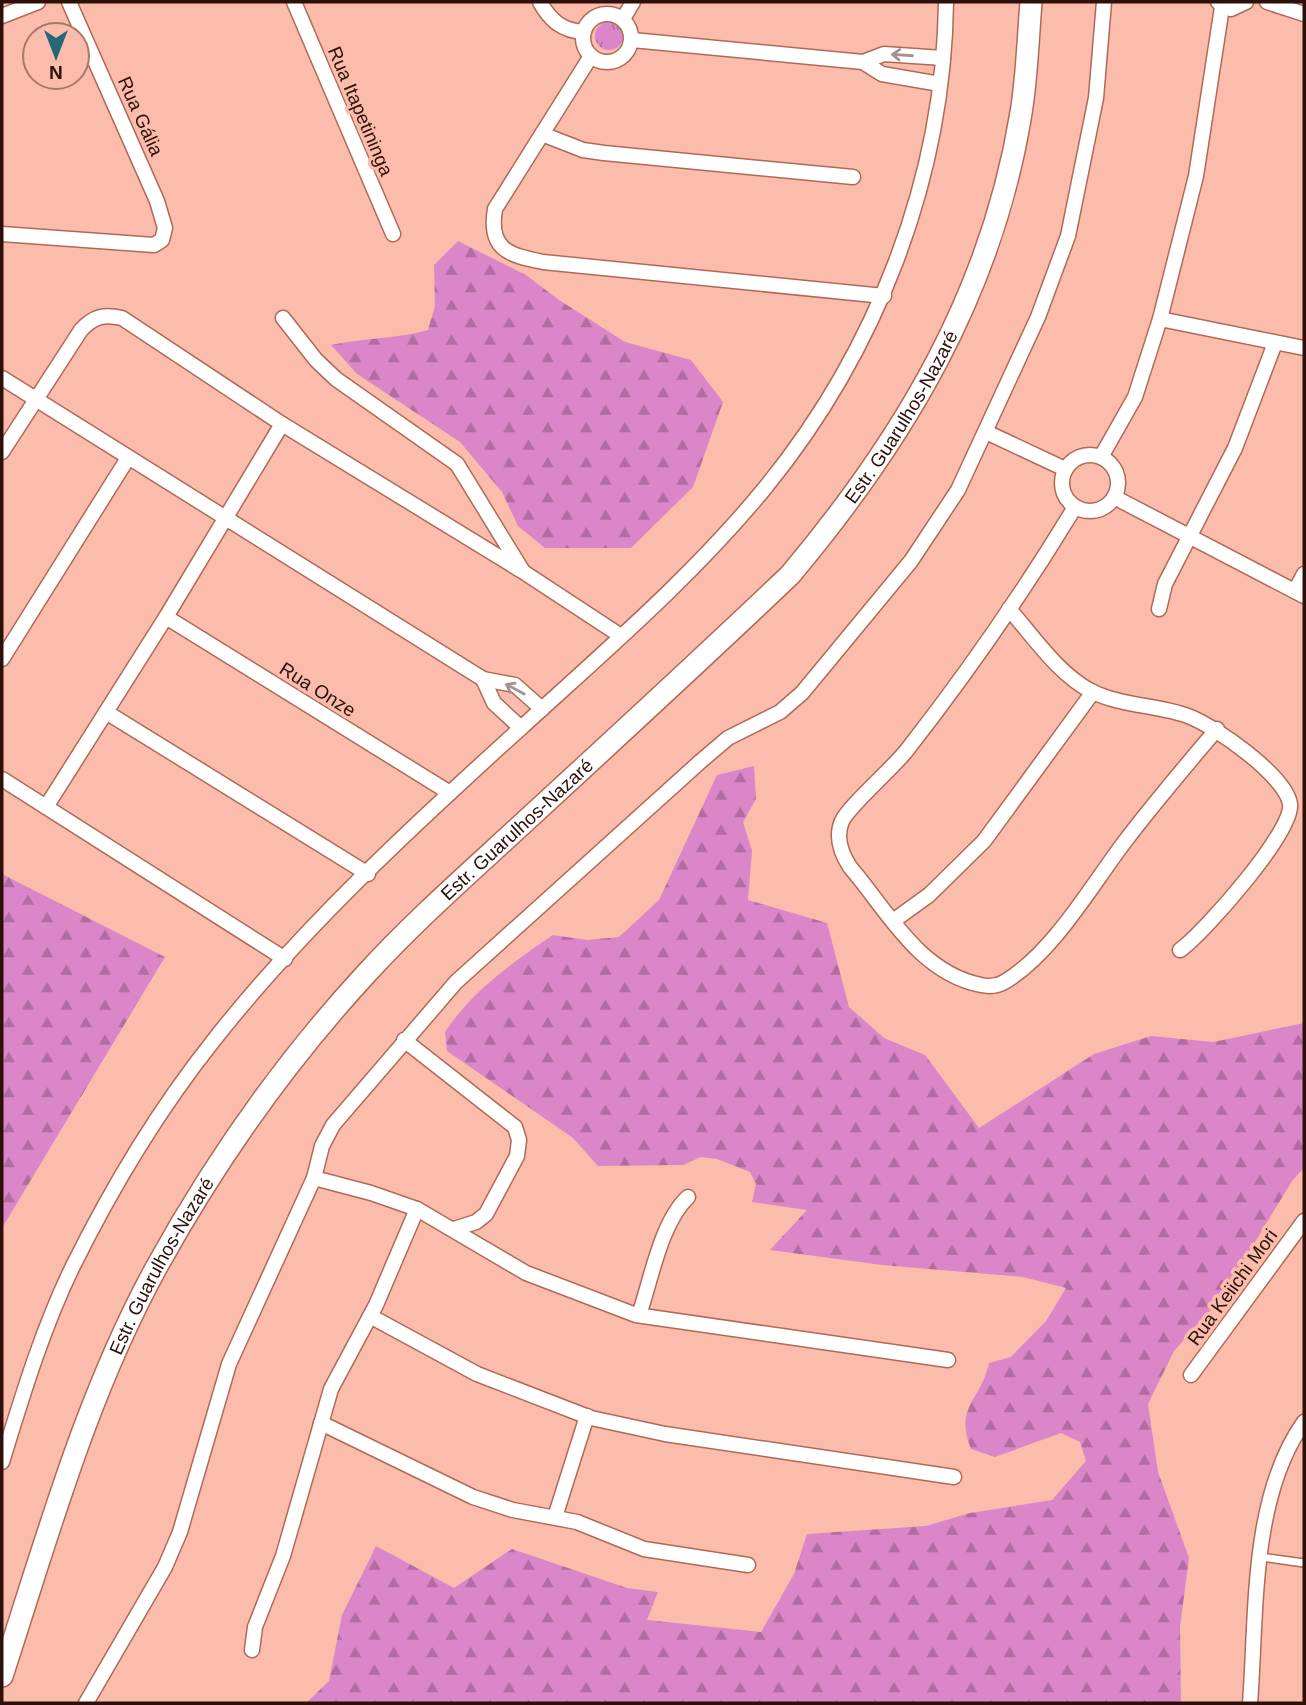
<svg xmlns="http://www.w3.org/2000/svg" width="1306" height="1705" viewBox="0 0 1306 1705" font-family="Arial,sans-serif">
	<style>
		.grass { fill: url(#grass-tufts) }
		.forest { fill: url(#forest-firs) }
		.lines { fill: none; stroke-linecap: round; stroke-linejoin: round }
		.service-casing { stroke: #b06956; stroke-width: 10 }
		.minor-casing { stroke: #b06956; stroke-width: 17 }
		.secondary-casing { stroke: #b06956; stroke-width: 24 }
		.service { stroke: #fff; stroke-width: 7 }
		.minor { stroke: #fff; stroke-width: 14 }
		.secondary { stroke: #fff; stroke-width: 21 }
		.oneway { stroke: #a09390 }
		.labels { text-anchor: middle; stroke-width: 7; stroke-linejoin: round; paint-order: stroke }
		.street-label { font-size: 19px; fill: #2c1009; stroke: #fbbcab }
	</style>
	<defs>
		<pattern id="grass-tufts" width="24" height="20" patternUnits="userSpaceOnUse" patternTransform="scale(1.75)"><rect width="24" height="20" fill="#db86c8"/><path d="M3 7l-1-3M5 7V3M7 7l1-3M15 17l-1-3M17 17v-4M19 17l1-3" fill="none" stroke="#b26ca1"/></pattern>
		<pattern id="forest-firs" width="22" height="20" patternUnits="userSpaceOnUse" patternTransform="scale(1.75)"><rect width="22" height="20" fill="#db86c8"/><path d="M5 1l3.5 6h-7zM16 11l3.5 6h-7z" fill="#b26ca1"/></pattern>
	</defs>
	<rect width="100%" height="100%" fill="#fbbcab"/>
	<circle class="grass" cx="609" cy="36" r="14"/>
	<g class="forest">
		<path d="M458 241 526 275 559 300 625 342 691 360 723 402 693 487 631 548H545L518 526 502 492 460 442 357 374 331 345C363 338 396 339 428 330L435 306 434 265Z"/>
		<path d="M754 766 756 799 743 822 752 851 748 900 827 923 849 1007 884 1038 925 1055 979 1128 1094 1054 1151 1036 1213 1042 1304 1023V1168L1292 1181 1220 1300 1174 1351 1148 1404 1158 1472 1189 1558 1180 1627 1181 1703H306L329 1681 342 1615 376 1546 454 1588 512 1549 627 1588 658 1592 647 1620 761 1632 794 1574 807 1534 926 1526 970 1513 1052 1500 1086 1461 1080 1442 1061 1433 995 1457 971 1449C954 1406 981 1401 989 1363L1011 1357 1046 1321 1066 1288 1023 1277 882 1265 770 1250 807 1210 752 1202 756 1184 750 1172 717 1159 701 1157 683 1165 598 1166 573 1138 447 1051 445 1032C472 991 513 962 553 935L587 940 619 937 659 900 717 775Z"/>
		<path d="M2 874 165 957 2 1228Z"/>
	</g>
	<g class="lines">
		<defs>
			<path id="service" d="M1261 1557 1304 1563"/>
			<g id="minor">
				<path d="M294 2 393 234"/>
				<path d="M540 2C550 20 562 31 584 32"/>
				<path d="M1218 2 1231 9 1246 2"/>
				<path d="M1267 2 1304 14"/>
				<circle cx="607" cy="38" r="24"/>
				<path d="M2 16 38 2"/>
				<path d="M623 19 633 2"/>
				<path d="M632 40 863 62 884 54 943 58"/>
				<path d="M591 56 495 209C488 250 509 255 543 262L884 296"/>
				<path d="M863 62 882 74 940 84"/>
				<path d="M542 134 583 150 604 153 853 177"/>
				<path d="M2 234 154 245 162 240 165 228 157 201 69 2"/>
				<path d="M283 318 316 360 336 379 457 464 522 570"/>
				<path d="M1160 319 1304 348"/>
				<path d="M2 378 483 679 515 685 542 709"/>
				<path d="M986 432 1065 469"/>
				<path d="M2 452 81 330C94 316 104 314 122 318L282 424 522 571 621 636"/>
				<circle cx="1090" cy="483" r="28"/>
				<path d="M1101 457 1135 397 1160 319 1196 176 1222 7"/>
				<path d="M1114 497 1304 596"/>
				<path d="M1075 507C1024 591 968 672 907 750 893 768 849 806 842 821 835 837 841 853 850 867 887 910 919 973 981 985 990 987 998 986 1006 981 1053 952 1090 888 1123 844 1153 804 1185 767 1217 729"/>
				<path d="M1295 591 1304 574"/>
				<path d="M1009 609C1033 636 1058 674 1091 691 1120 706 1158 705 1188 716 1215 726 1286 776 1290 804 1294 831 1204 933 1180 950"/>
				<path d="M1159 609 1165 584 1235 448 1275 343"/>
				<path d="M166 617 450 793"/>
				<path d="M2 659 128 458"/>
				<path d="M483 679 494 703 521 728"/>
				<path d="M106 712 368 874"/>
				<path d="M2 779 285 959"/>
				<path d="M46 807 166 617 282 424"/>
				<path d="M893 921 929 895 984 841 1093 692"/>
				<path d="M404 1040 515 1127 519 1140 517 1156 486 1214 476 1222 454 1229"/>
				<path d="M314 1178 371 1193 417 1209 526 1273 636 1315 948 1360"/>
				<path d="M639 1315C651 1280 661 1222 688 1197"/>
				<path d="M370 1316 477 1374 591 1418 665 1434 954 1477"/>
				<path d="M1191 1375 1304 1221"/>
				<path d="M321 1423 473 1497 513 1510 577 1522 644 1549 748 1565"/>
				<path d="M2 1462C22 1397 42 1330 72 1268 111 1189 159 1109 214 1040 301 929 417 822 522 727 605 651 693 576 765 488 876 352 944 179 946 2"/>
				<path d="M555 1517 587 1416"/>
				<path d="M252 1650 255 1627 283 1556 331 1389 376 1305 417 1209"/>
				<path d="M86 1703 165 1567 180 1532 229 1364 314 1178 322 1146 333 1125 456 982 701 761 728 738 780 712 802 693 911 561 958 490 1038 317 1068 236 1096 98 1104 2"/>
				<path d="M1250 1703C1257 1614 1250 1498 1304 1422"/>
			</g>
			<g id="secondary">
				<path id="s1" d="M2 1676C47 1538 86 1396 156 1268 214 1163 284 1063 365 975 417 918 475 868 531 816 618 736 705 656 790 575 905 438 992 292 1021 113 1027 77 1028 39 1031 2"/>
			</g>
		</defs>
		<use href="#service" class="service-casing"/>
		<use href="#minor" class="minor-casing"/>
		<use href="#secondary" class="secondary-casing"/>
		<use href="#service" class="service"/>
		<use href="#minor" class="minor"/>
		<use href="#secondary" class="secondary"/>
	</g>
	<defs><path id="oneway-shaft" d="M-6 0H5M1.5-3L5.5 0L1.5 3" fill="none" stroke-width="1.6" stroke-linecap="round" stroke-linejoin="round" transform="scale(1.75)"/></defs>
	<g class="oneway">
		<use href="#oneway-shaft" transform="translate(902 55) rotate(-176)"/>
		<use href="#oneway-shaft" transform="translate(515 689) rotate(-152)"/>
	</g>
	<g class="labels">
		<g class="street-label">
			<text transform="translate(361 111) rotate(67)" y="7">Rua Itapetininga</text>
			<text transform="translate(141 116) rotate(66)" y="7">Rua Gália</text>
			<text dy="7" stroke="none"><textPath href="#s1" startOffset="1575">Estr. Guarulhos-Nazaré</textPath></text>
			<text transform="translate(318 689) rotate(32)" y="7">Rua Onze</text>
			<text dy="7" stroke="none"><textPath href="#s1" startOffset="1008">Estr. Guarulhos-Nazaré</textPath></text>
			<text dy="7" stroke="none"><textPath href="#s1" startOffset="441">Estr. Guarulhos-Nazaré</textPath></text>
			<text transform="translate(1232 1287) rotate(-54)" y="7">Rua Keiichi Mori</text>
		</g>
	</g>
	<rect width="1306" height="1705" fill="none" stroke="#2c1009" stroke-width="7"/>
	<g transform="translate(56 56) rotate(180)"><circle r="33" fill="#fbbcab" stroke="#a8776a" stroke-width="2"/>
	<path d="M0-5L12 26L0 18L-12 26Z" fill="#226878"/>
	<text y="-10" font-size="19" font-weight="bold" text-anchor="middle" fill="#2c1009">N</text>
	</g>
</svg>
